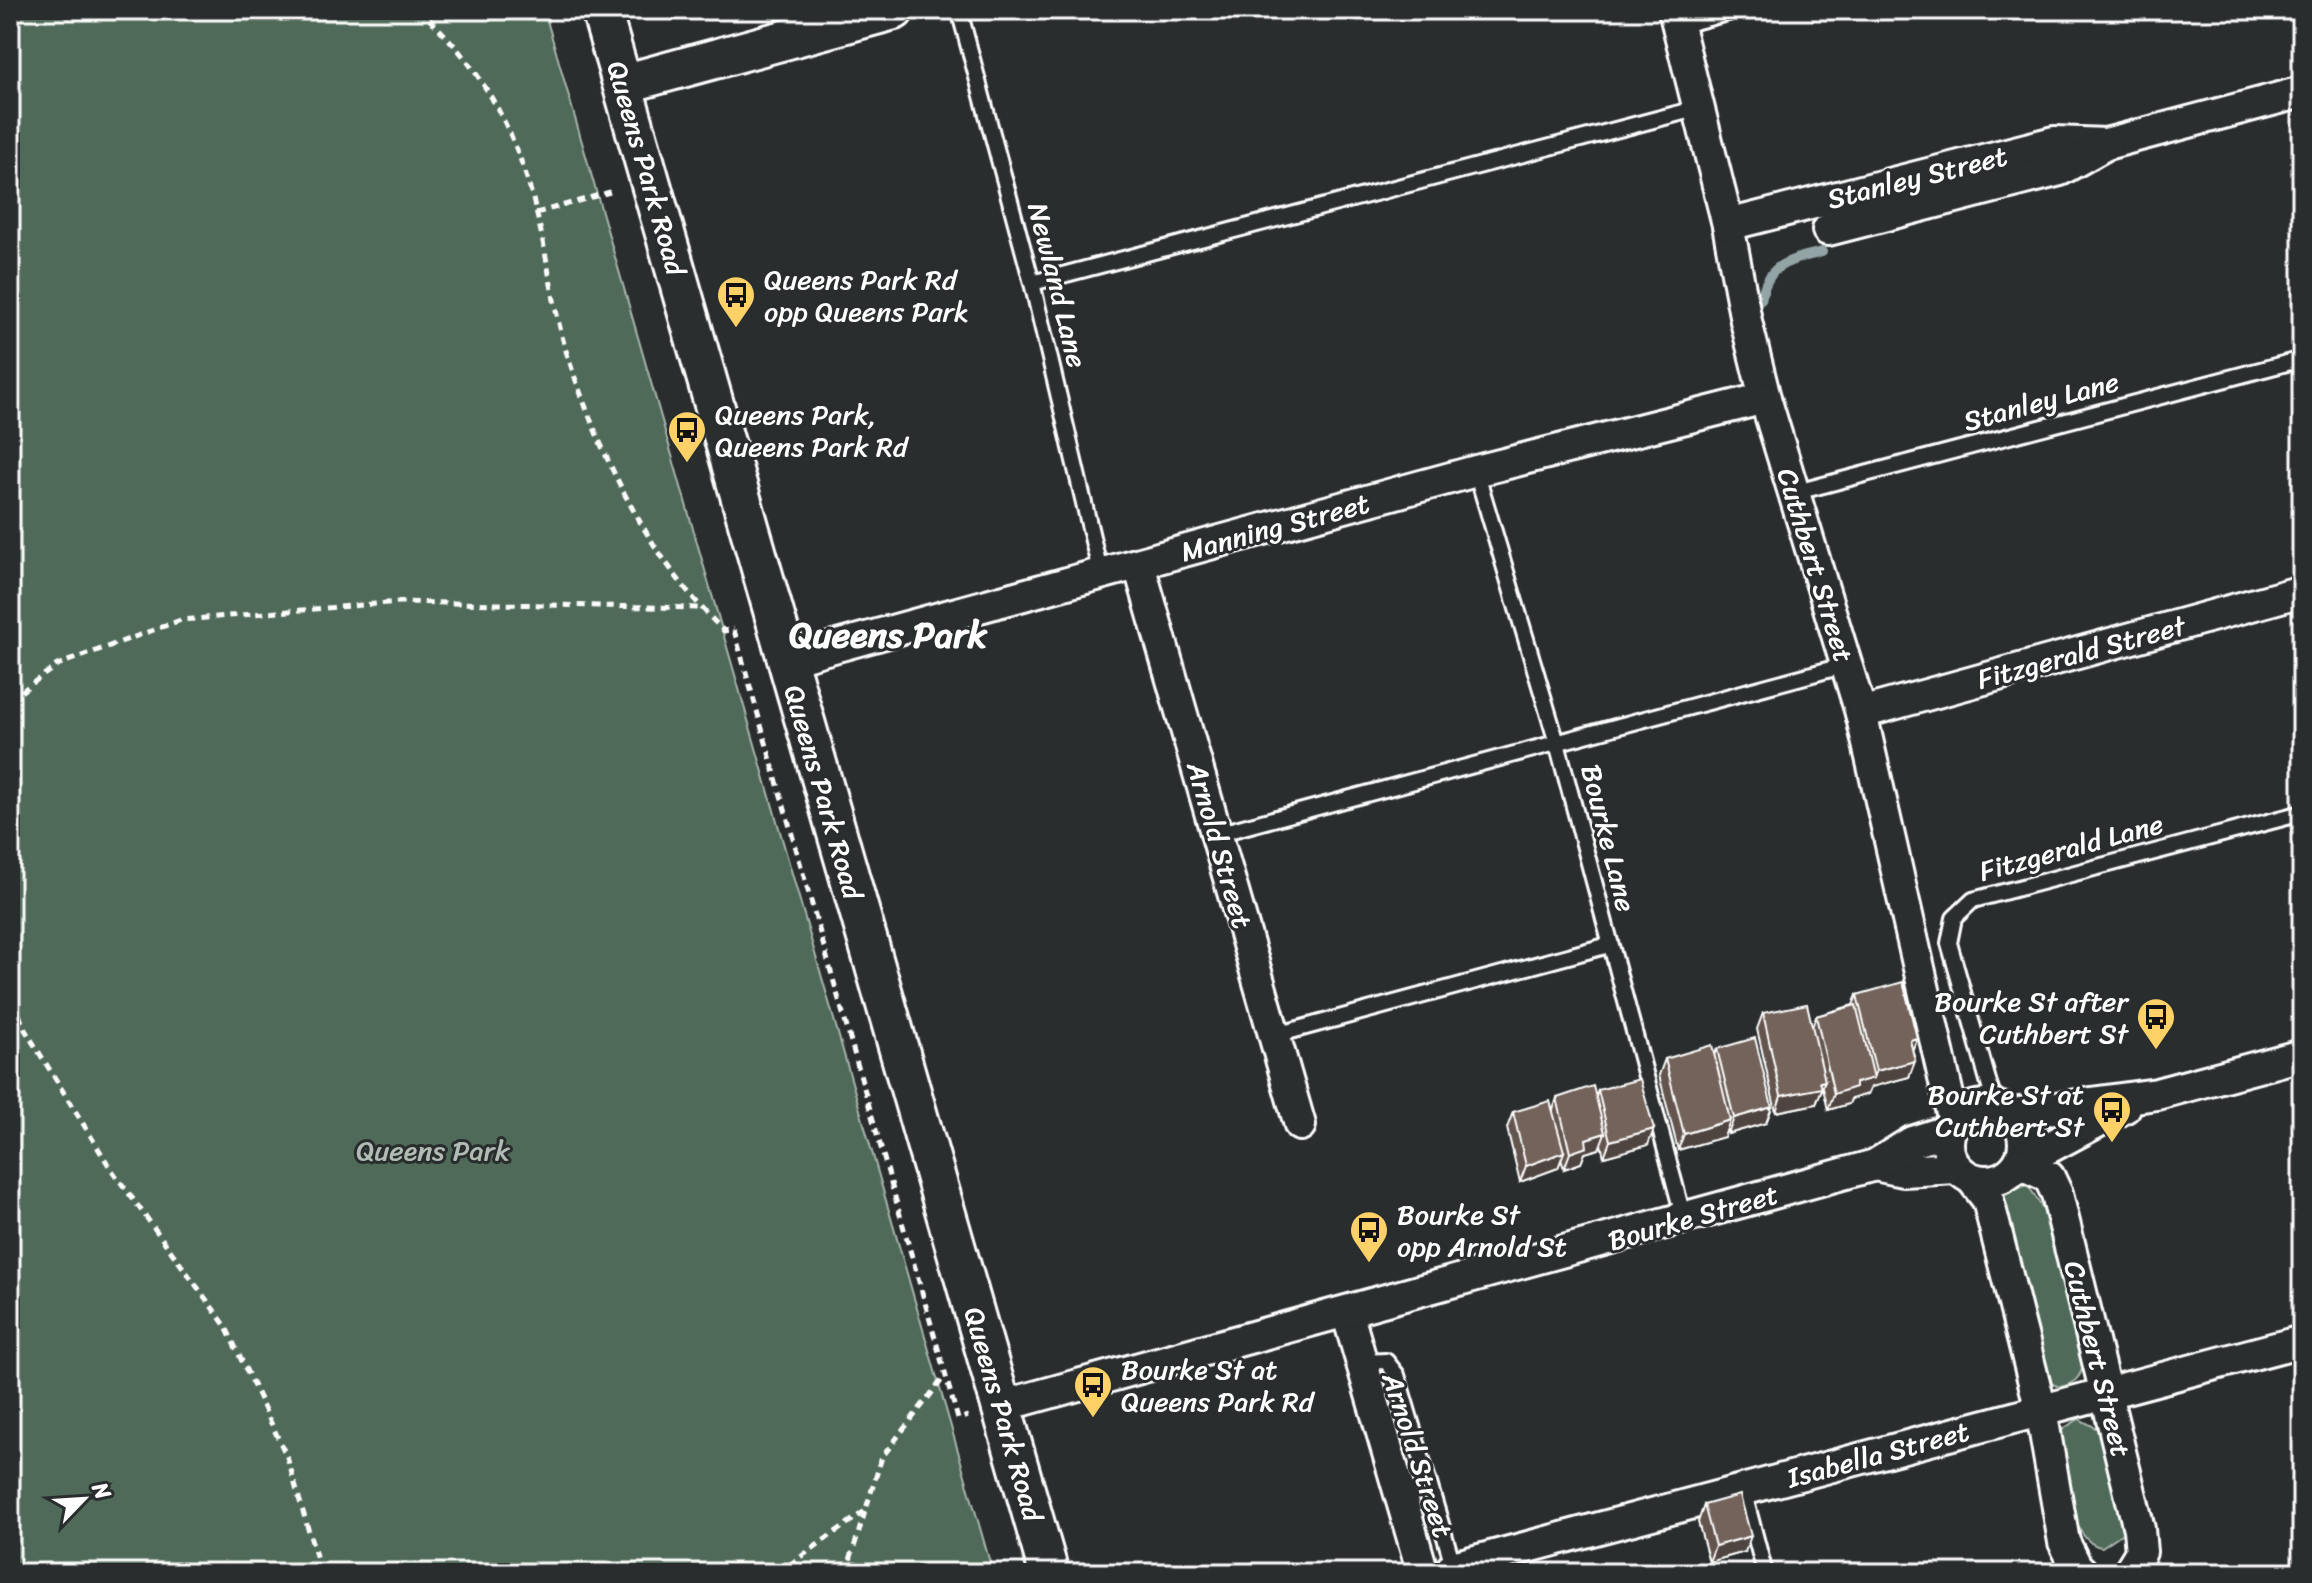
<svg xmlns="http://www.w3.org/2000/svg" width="2312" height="1583" viewBox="0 0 2312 1583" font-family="Sriracha,sans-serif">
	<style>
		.green { fill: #506a59; stroke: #a8b4ac; stroke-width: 2 }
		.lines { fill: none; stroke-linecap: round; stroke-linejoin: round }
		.stream { stroke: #92a4a6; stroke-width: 10 }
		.service-casing { stroke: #fff; stroke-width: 20 }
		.minor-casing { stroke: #fff; stroke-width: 36 }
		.tertiary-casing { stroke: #fff; stroke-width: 44 }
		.path { stroke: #fff; stroke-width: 5; stroke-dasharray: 8 6; stroke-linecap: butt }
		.service { stroke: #2a2d2e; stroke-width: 14 }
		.minor { stroke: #2a2d2e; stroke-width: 30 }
		.tertiary { stroke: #2a2d2e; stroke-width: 38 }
		.wall { fill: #63554d; stroke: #fff; stroke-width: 2 }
		.shaded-wall { fill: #50453f; stroke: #fff; stroke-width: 2 }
		.building { fill: #73635a; stroke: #fff; stroke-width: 2 }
		.labels { text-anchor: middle; stroke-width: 6; stroke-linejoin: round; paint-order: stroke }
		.street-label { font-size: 28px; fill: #fff; stroke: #2a2d2e }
		.poi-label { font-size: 28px; fill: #fff; stroke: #2a2d2e; text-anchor: start }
		.park-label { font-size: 28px; fill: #b0bcb4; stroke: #2a2d2e }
		.district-label { font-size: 36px; font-weight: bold; fill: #fff; stroke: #2a2d2e }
	</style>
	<rect width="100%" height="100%" fill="#2a2d2e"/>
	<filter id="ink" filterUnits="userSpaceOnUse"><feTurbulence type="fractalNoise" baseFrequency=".0125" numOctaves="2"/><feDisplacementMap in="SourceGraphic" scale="16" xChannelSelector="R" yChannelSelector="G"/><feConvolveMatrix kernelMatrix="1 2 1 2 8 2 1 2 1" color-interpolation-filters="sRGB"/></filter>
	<g filter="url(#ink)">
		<g class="green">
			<path d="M10 10H544L993 1573H10Z"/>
			<path d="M2028 1185 2043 1209 2083 1364C2081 1378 2074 1384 2060 1387L2045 1381 2001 1193Z"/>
			<path d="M2079 1419 2100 1430 2124 1532 2102 1547C2093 1546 2087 1541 2082 1533 2072 1515 2055 1446 2063 1429Z"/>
		</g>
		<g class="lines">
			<path class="stream" d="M1761 300C1768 262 1789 261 1822 252"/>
			<defs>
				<g id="service">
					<path d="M959 10 1032 283 1101 575"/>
					<path d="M1678 26 1739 10"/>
					<path d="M1032 283 1699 108"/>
					<path d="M1476 471 1557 743 1684 1219"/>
					<path d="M1793 493 2302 359"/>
					<path d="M1217 834 1846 665"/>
					<path d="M1276 1035 1609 945"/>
					<path d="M1995 1105 1949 943 1954 918 1973 900 2302 813"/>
					<path d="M1363 1362 1386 1361 1397 1375 1454 1568"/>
					<path d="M1743 1490 1765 1573"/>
				</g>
				<g id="minor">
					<path d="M1674 10 1728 225 1746 321 1765 398 1861 713 1954 1122"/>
					<path d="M1728 225 2054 142 2106 144 2302 92"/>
					<path d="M1828 230 2060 170 2106 144"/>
					<path d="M1139 565 1300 1125"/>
					<path d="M786 660 1476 471 1765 398"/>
					<path d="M1861 713 2302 591"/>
					<circle cx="1986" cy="1143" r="38"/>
					<path d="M2012 1114 2157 1094 2302 1055"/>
					<path d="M2023 1156 2048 1148 2125 1107"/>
					<path d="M2019 1163 2049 1177 2057 1194 2139 1529 2141 1552 2128 1573"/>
					<path d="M1875 1165 1903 1171 1956 1168"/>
					<path d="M1972 1179 1988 1200 2041 1410 2064 1542 2076 1566 2083 1573"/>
					<path d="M1347 1312 1423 1573"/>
					<path d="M1002 1406 1875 1165 1912 1142 1950 1130"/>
					<path d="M1453 1567 2302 1341"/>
				</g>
				<g id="tertiary">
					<path d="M601 10 1049 1573"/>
					<path d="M623 84 894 10"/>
				</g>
			</defs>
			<use href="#service" class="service-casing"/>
			<use href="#minor" class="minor-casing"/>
			<use href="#tertiary" class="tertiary-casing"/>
			<g class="path">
				<path d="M419 10C481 64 517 133 536 211 548 258 553 308 567 354 600 455 647 556 724 631L734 629"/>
				<path d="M536 213 610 192"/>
				<path d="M734 630 958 1419 968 1416"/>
				<path d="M10 700 57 665 181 620 399 602 699 608"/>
				<path d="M10 988 24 1028 111 1169 225 1325 287 1457 321 1573"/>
				<path d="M778 1573 865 1511"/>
				<path d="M846 1573 882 1457 945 1376"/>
			</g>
			<use href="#service" class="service"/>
			<use href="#minor" class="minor"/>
			<use href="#tertiary" class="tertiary"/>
		</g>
		<g class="wall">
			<path d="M1857 995 1912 1050 1915 1061 1909 1077 1871 1087 1868 1094 1851 1099 1849 1104 1828 1110 1823 1088 1816 1104 1776 1112 1757 1029 1763 1013 1812 1027 1816 1016 1853 1005Z"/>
			<path d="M1717 1049 1772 1107 1766 1123 1728 1134 1727 1129 1724 1137 1678 1150 1659 1075 1665 1059 1714 1055Z"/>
			<path d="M1598 1090 1648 1145 1604 1157 1601 1144 1599 1149 1585 1153 1581 1163 1564 1169 1561 1159 1558 1168 1520 1182 1507 1128 1513 1112 1553 1110 1557 1098 1596 1097Z"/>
			<path d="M1704 1505 1745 1552 1709 1562 1698 1522Z"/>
		</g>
		<g class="shaded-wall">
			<path d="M1917 1038 1911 1054 1910 1040Z"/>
			<path d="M1915 1061 1909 1077 1871 1087 1868 1094 1851 1099 1849 1104 1828 1110 1834 1094 1855 1083 1873 1078 1876 1071Z"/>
			<path d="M1825 1081 1816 1104 1776 1112 1781 1096Z"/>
			<path d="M1772 1107 1766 1123 1728 1134 1734 1118Z"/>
			<path d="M1730 1120 1724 1137 1678 1150 1684 1134Z"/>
			<path d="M1654 1129 1648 1145 1604 1157 1610 1141Z"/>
			<path d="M1605 1133 1599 1149 1585 1153 1581 1163 1564 1169 1570 1153 1586 1139Z"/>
			<path d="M1564 1152 1558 1168 1520 1182 1526 1166Z"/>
			<path d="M1751 1536 1745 1552 1709 1562 1715 1546Z"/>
		</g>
		<g class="building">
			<path d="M1903 982 1917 1038 1910 1040 1915 1061 1876 1071 1857 995Z"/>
			<path d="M1807 1004 1825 1081 1820 1082 1822 1088 1781 1096 1763 1013Z"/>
			<path d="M1856 1005 1874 1078 1855 1083V1087L1834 1094 1816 1016Z"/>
			<path d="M1755 1038 1772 1107 1734 1118 1717 1049Z"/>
			<path d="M1712 1045 1730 1120 1684 1134 1665 1059Z"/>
			<path d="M1640 1079 1654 1129 1610 1141 1598 1090Z"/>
			<path d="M1593 1086 1605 1133 1586 1139 1587 1147 1570 1153 1557 1098Z"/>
			<path d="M1550 1101 1564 1152 1526 1166 1513 1112Z"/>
			<path d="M1740 1495 1751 1536 1715 1546 1704 1505Z"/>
		</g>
	</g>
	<defs>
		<symbol id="bus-pin" viewBox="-11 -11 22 30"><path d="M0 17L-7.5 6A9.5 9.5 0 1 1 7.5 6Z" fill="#ffd166" stroke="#2a2d2e"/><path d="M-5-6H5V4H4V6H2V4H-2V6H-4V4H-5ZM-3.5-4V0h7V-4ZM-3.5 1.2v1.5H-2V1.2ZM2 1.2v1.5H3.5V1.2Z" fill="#111"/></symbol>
	</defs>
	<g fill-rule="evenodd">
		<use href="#bus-pin" x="714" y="273" width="44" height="60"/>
		<use href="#bus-pin" x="665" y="408" width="44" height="60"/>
		<use href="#bus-pin" x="2134" y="995" width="44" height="60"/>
		<use href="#bus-pin" x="2090" y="1088" width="44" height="60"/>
		<use href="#bus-pin" x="1347" y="1208" width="44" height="60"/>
		<use href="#bus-pin" x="1071" y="1363" width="44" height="60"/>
	</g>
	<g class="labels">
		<g class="street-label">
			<text transform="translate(647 168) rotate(74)" y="10">Queens Park Road</text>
			<text transform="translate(1917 177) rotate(-14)" y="10">Stanley Street</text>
			<text transform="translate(1058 285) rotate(76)" y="10">Newland Lane</text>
			<text transform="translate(2041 401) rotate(-15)" y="10">Stanley Lane</text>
			<text transform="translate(1275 527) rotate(-15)" y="10">Manning Street</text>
			<text transform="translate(1816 565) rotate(73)" y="10">Cuthbert Street</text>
			<text transform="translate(2081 652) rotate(-15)" y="10">Fitzgerald Street</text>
			<text transform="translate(824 792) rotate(74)" y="10">Queens Park Road</text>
			<text transform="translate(1609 838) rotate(76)" y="10">Bourke Lane</text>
			<text transform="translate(1220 845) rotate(74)" y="10">Arnold Street</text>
			<text transform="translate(2071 847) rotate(-15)" y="10">Fitzgerald Lane</text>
			<text transform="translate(1693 1217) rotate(-16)" y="10">Bourke Street</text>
			<text transform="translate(2098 1359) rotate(76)" y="10">Cuthbert Street</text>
			<text transform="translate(1004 1414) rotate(74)" y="10">Queens Park Road</text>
			<text transform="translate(1878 1454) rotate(-15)" y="10">Isabella Street</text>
			<text transform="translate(1418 1455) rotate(72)" y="10">Arnold Street</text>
		</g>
		<g class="poi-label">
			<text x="764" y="289">Queens Park Rd<tspan x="764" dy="32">opp Queens Park</tspan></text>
			<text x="715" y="424">Queens Park,<tspan x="715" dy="32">Queens Park Rd</tspan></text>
			<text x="2128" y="1011" text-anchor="end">Bourke St after<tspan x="2128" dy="32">Cuthbert St</tspan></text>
			<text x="2084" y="1104" text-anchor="end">Bourke St at<tspan x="2084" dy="32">Cuthbert St</tspan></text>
			<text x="1397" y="1224">Bourke St<tspan x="1397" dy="32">opp Arnold St</tspan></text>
			<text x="1121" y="1379">Bourke St at<tspan x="1121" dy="32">Queens Park Rd</tspan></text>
		</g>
		<g class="park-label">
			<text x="433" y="1160">Queens Park</text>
		</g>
		<g class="district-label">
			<text x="888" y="647">Queens Park</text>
		</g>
	</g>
	<rect width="2312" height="1583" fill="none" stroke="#2a2d2e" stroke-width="40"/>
	<rect x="20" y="20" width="2272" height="1543" fill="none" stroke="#fff" stroke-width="3" filter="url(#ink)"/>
	<g transform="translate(84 1499) rotate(65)" stroke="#2a2d2e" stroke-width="6" paint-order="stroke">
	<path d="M0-6L14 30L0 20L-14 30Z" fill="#ffffff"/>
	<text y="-12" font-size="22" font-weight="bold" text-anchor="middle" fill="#ffffff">N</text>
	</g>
</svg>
